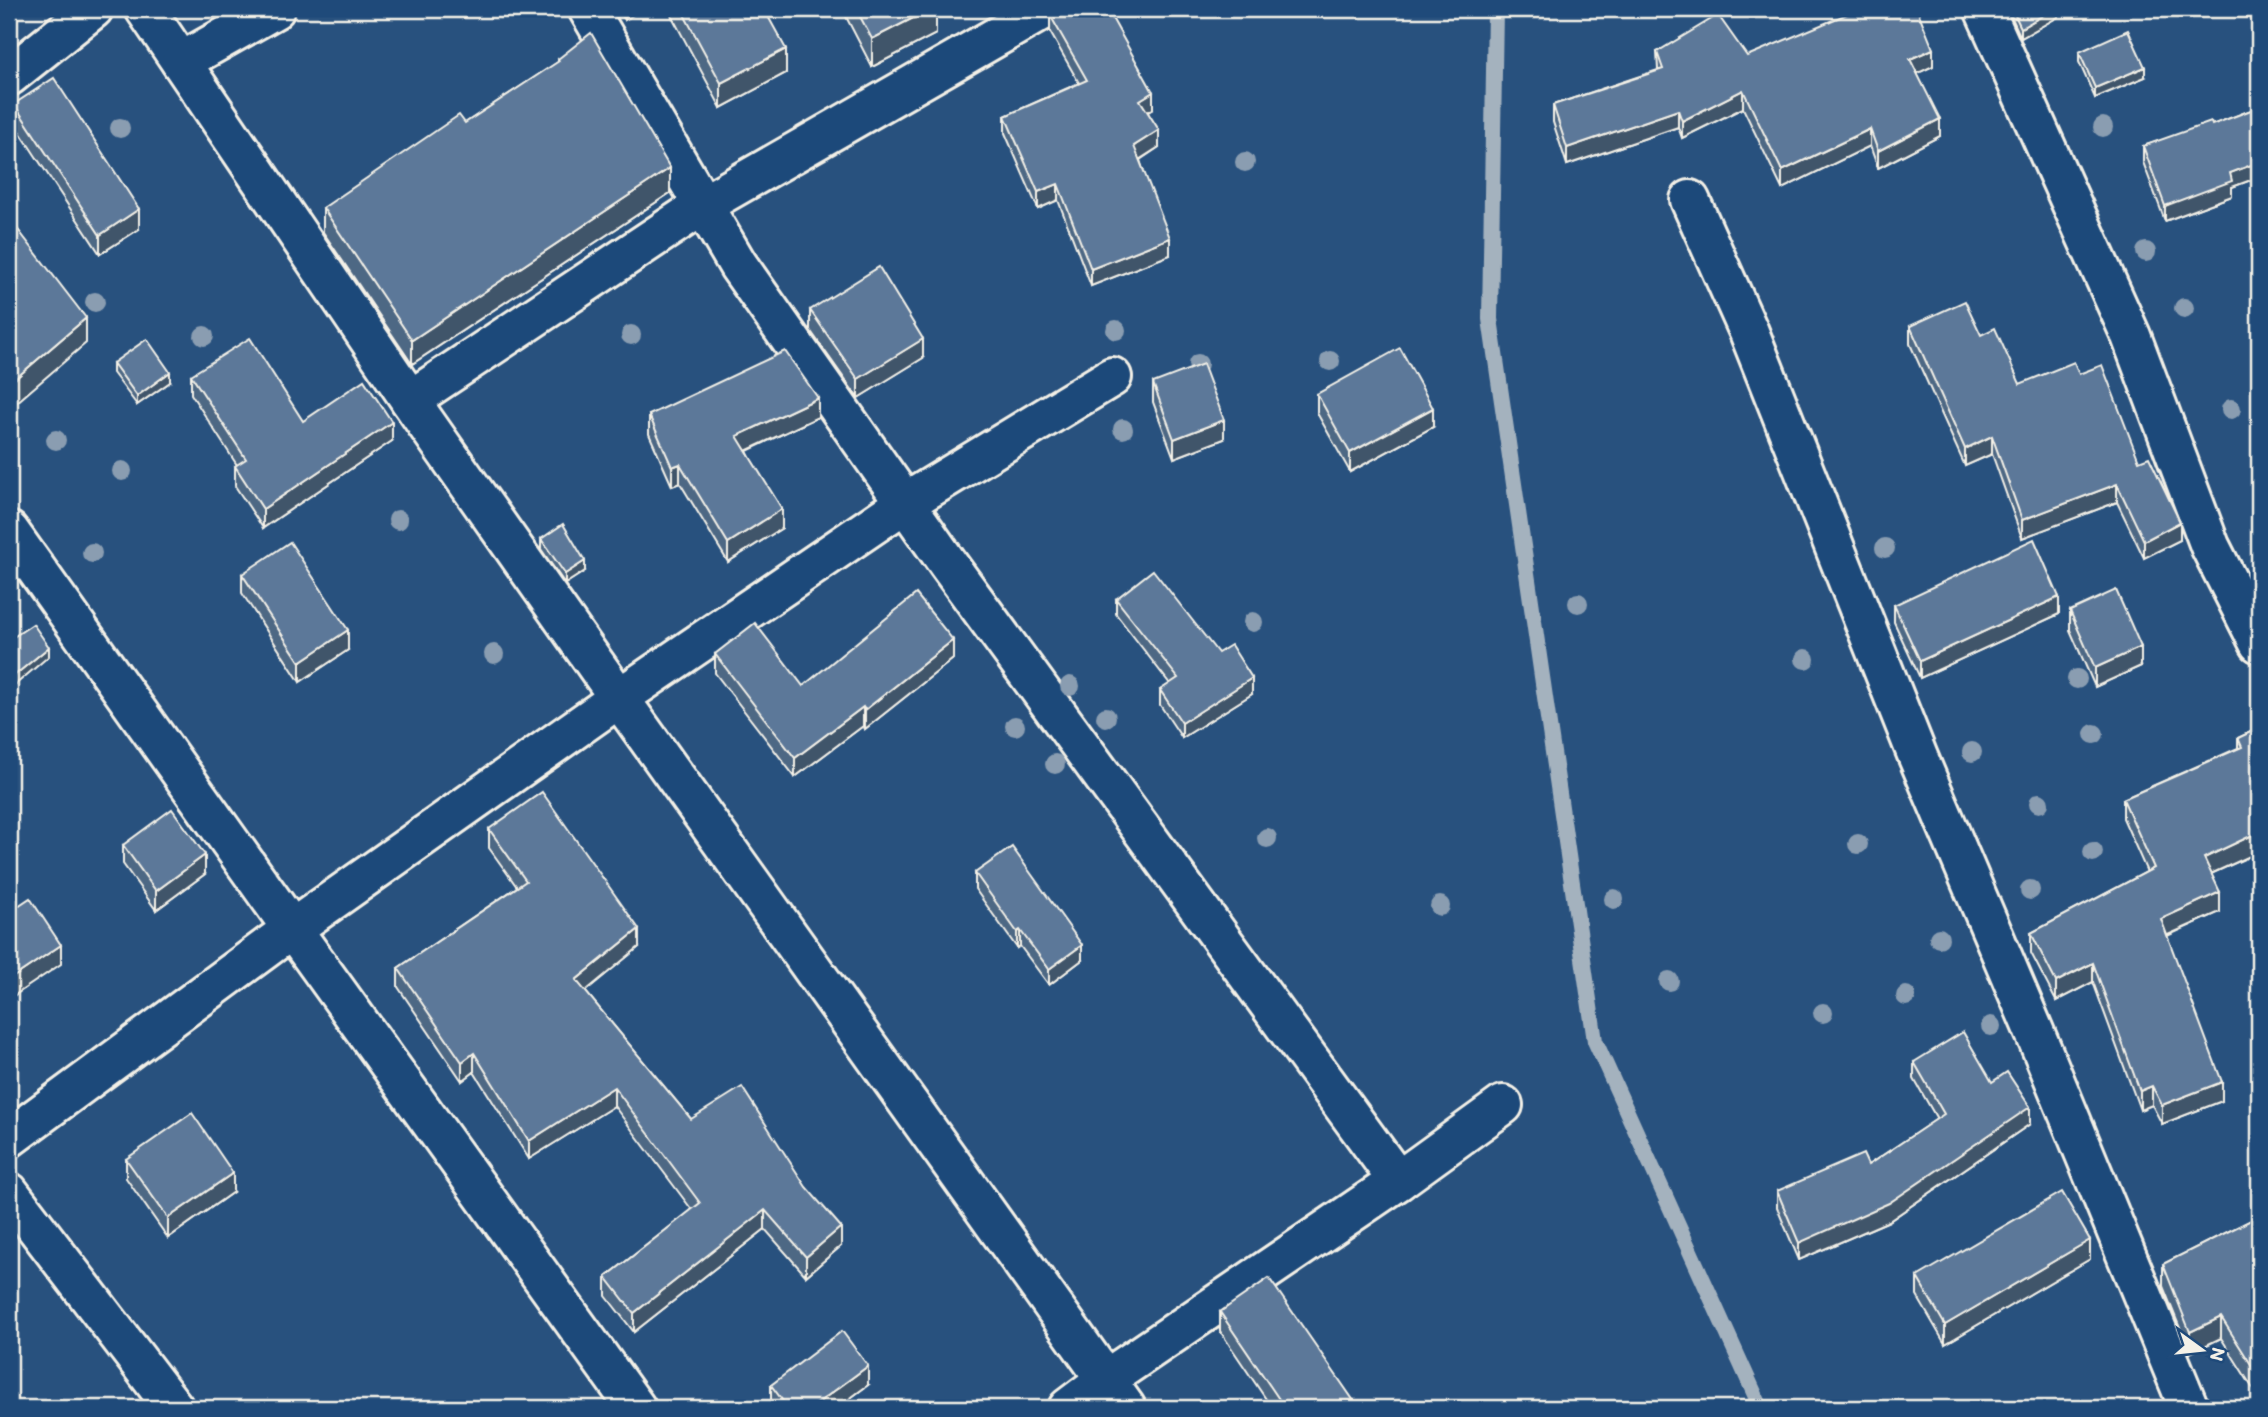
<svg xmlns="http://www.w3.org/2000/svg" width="2268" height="1417" viewBox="0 0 2268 1417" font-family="Itim,sans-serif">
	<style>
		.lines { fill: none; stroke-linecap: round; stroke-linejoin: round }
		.stream { stroke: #a4b2be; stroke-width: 16 }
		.minor-casing { stroke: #f4f1e8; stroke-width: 44 }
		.minor { stroke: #1f4a7a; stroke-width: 38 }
		.tree { fill: #8a9db1 }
		.wall { fill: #4e6784; stroke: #f4f1e8; stroke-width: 2 }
		.shaded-wall { fill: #40546b; stroke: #f4f1e8; stroke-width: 2 }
		.building { fill: #5b7899; stroke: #f4f1e8; stroke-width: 2 }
	</style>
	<rect width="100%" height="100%" fill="#28517e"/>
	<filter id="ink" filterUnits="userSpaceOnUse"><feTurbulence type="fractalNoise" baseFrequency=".0143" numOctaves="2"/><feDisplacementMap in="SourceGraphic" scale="14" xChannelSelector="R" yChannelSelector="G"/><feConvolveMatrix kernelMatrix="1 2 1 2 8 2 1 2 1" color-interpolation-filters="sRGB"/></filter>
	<g filter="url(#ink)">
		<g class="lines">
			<path class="stream" d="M1495 9 1490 319 1595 1041 1761 1408"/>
			<defs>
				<g id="minor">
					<path d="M145 9 423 419 619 698 1126 1408"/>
					<path d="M588 9 738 265 948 564 1398 1181"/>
					<path d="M1984 9 2131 336 2210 546 2259 643"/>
					<path d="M181 62 275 9"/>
					<path d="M9 76 93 9"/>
					<path d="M1690 200 1749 332 1918 757 2045 1057 2189 1408"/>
					<path d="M410 400 703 205 1045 9"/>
					<path d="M9 531 292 929 636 1408"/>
					<path d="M9 1138 292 929 619 698 905 503 1112 377"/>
					<path d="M9 1192 174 1408"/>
					<path d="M1068 1408 1105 1380 1398 1181 1503 1105"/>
				</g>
			</defs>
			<use href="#minor" class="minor-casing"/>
			<use href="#minor" class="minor"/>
		</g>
		<g class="tree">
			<circle cx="2103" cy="127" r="10"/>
			<circle cx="120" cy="128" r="10"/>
			<circle cx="1245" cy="162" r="10"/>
			<circle cx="2146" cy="252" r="10"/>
			<circle cx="95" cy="302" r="10"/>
			<circle cx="2184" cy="308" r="10"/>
			<circle cx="1116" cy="330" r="10"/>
			<circle cx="631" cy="335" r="10"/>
			<circle cx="204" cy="336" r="10"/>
			<circle cx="1330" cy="361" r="10"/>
			<circle cx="1198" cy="364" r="10"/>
			<circle cx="2231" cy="409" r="10"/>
			<circle cx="1123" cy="429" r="10"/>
			<circle cx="56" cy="440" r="10"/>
			<circle cx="122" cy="471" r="10"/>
			<circle cx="398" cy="520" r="10"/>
			<circle cx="1885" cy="548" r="10"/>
			<circle cx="92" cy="553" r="10"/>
			<circle cx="1578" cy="603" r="10"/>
			<circle cx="1253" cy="622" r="10"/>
			<circle cx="494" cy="654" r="10"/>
			<circle cx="1805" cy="659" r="10"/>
			<circle cx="2077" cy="679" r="10"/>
			<circle cx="1070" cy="686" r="10"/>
			<circle cx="1106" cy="717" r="10"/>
			<circle cx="1015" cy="726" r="10"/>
			<circle cx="2094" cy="734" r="10"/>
			<circle cx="1972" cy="752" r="10"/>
			<circle cx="1055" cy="764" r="10"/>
			<circle cx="2039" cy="803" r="10"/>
			<circle cx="1267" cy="838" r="10"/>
			<circle cx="1858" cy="844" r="10"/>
			<circle cx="2093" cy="852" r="10"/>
			<circle cx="2030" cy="890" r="10"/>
			<circle cx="1614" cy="899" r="10"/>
			<circle cx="1440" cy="906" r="10"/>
			<circle cx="1939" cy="938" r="10"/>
			<circle cx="1669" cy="981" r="10"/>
			<circle cx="1906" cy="996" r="10"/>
			<circle cx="1823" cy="1013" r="10"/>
			<circle cx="1991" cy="1026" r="10"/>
		</g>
		<g class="wall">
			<path d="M617 9H642L625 20Z"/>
			<path d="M668 9H764L786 73 721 108Z"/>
			<path d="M842 9H936V34L872 67Z"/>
			<path d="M2008 9H2058V17L2021 38Z"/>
			<path d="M2185 9H2208L2189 18Z"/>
			<path d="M1050 15 1153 109 1148 112 1159 147 1140 160 1170 255 1091 286 1058 200 1038 209 1005 133V116L1079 83 1050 32Z"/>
			<path d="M1657 52 1933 66 1917 73 1940 136 1878 168 1870 146 1782 189 1743 108 1682 138 1678 127 1567 165 1553 122V105L1658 70Z"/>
			<path d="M2079 52 2145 77 2095 98 2079 62Z"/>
			<path d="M558 59 670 193 412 364 323 232V208L465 123 558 62Z"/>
			<path d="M14 104 139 229 100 254 14 123Z"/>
			<path d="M2259 107V177L2232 187V196L2165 221 2143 162V146L2212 125Z"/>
			<path d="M810 310 923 358 858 398 810 330Z"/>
			<path d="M1910 326 1981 335 2020 384 2079 374 2139 461 2180 540 2144 558 2117 502 2022 538 1992 454 1965 466 1910 344Z"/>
			<path d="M113 363 170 382 137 405 113 373Z"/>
			<path d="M191 375 303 421 392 441 263 528 235 486V466L237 465 191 394Z"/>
			<path d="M1153 383 1224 439 1174 458 1153 402Z"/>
			<path d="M1317 394 1433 427 1350 472 1317 413Z"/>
			<path d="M649 415 818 417 747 451 782 528 728 562 680 483 672 486 649 434Z"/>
			<path d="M541 539 585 571 565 584 541 549Z"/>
			<path d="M242 574 348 650 300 682 242 593Z"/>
			<path d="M1116 599 1218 653 1252 694 1182 738 1160 705V690L1170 684 1116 614Z"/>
			<path d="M1894 605 2059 614 1920 678 1894 622Z"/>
			<path d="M2070 611 2141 666 2095 687 2070 630Z"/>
			<path d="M715 654 803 686 953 659 865 729 863 726 795 777 715 673Z"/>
			<path d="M2259 728V852L2211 874 2220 912 2167 936 2222 1101 2162 1124 2152 1105 2140 1110 2093 982 2056 1001 2031 953V933L2147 872 2123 818V799L2238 748V738Z"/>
			<path d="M489 829 639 947 585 991 691 1119 841 1246 806 1276 765 1229 634 1332 606 1296V1277L692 1210 614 1106 529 1159 474 1072 462 1081 398 987V968L517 887 489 848Z"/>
			<path d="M123 845 205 874 156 910 123 864Z"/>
			<path d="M975 873 1082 960 1049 985 1020 946 1017 948 975 889Z"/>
			<path d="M1914 1062 1992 1082 2030 1124 1889 1221 1799 1260 1777 1208V1191L1868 1165 1937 1119 1914 1079Z"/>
			<path d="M2259 1119V1137L2256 1130V1121Z"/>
			<path d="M126 1159 233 1192 168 1238 126 1178Z"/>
			<path d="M2259 1216V1398L2221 1338 2190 1353 2163 1286V1264Z"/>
			<path d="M2090 1259 1945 1344 1917 1296V1277Z"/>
			<path d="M1220 1312 1356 1408H1272L1220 1331Z"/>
			<path d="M771 1385H868L837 1408H773L771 1405Z"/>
		</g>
		<g class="shaded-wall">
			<path d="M625 9H642L625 20Z"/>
			<path d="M931 9H936V34L872 67V39Z"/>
			<path d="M2054 9H2058V17L2021 38V28Z"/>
			<path d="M2189 9H2208L2189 18Z"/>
			<path d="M786 49V73L721 108V83Z"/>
			<path d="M1933 49V66L1910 77V59Z"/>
			<path d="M2145 67V77L2095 98V88Z"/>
			<path d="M1743 90V108L1682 138V121Z"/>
			<path d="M1153 92V109L1140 116V100Z"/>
			<path d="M1678 110V127L1567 165V148Z"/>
			<path d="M1940 119V136L1878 168V151Z"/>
			<path d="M1870 129V146L1782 189V171Z"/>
			<path d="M1159 130V147L1134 163V146Z"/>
			<path d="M2259 162V177L2232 187V196L2165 221V206L2230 173Z"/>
			<path d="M670 168V193L412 364V340Z"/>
			<path d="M1058 184V200L1038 209V192Z"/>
			<path d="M139 209V229L100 254V235Z"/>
			<path d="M1170 238V255L1091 286V269Z"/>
			<path d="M86 318V343L9 409V384Z"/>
			<path d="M923 339V358L858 398V379Z"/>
			<path d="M170 372V382L137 405V396Z"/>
			<path d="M818 398V417L737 455V436Z"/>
			<path d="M1433 408V427L1350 472V453Z"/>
			<path d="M1224 420V439L1174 458V439Z"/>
			<path d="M392 422V441L263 528V509Z"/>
			<path d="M1992 436V454L1965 466V449Z"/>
			<path d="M680 464V483L672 486V467Z"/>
			<path d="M2117 484V502L2022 538V520Z"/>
			<path d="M782 509V528L728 562V543Z"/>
			<path d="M2180 522V540L2144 558V541Z"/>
			<path d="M585 561V571L565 584V574Z"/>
			<path d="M2059 597V614L1920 678V661Z"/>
			<path d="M348 630V650L300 682V662Z"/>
			<path d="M953 640V659L865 729V710Z"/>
			<path d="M49 647V656L9 690V680Z"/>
			<path d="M2141 647V666L2095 687V668Z"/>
			<path d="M1252 678V694L1182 738V723Z"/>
			<path d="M863 707V726L795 777V758Z"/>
			<path d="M2259 832V852L2204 877V858Z"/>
			<path d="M205 855V874L156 910V891Z"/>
			<path d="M2220 892V912L2161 938V919Z"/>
			<path d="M639 929V947L576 999V980Z"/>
			<path d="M1020 930V946L1017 948V932Z"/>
			<path d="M61 945V964L9 999V980Z"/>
			<path d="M1082 945V960L1049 985V969Z"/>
			<path d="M2093 963V982L2056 1001V982Z"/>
			<path d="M474 1053V1072L462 1081V1062Z"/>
			<path d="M2222 1082V1101L2162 1124V1105Z"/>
			<path d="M2152 1086V1105L2140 1110V1091Z"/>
			<path d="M614 1087V1106L529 1159V1141Z"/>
			<path d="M2030 1107V1124L1889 1221 1799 1260V1243Z"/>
			<path d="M233 1173V1192L168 1238V1218Z"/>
			<path d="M765 1210V1229L634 1332V1313Z"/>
			<path d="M841 1227V1246L806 1276V1257Z"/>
			<path d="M2090 1240V1259L1945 1344V1325Z"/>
			<path d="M2221 1317V1338L2190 1353V1332Z"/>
			<path d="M868 1366V1385L837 1408H811Z"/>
		</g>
		<g class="building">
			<path d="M681 9H764L786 49 721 83Z"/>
			<path d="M856 9H931L872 39Z"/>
			<path d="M1057 9H1107L1153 92 1140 100 1159 130 1134 146 1170 238 1091 269 1058 184 1038 192 1005 116 1087 80 1050 15Z"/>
			<path d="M1859 9H1917L1933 49 1910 59 1940 119 1878 151 1870 129 1782 171 1743 90 1682 121 1678 110 1567 148 1553 105 1663 69 1657 52 1718 15 1747 56Z"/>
			<path d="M2012 9H2054L2021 28Z"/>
			<path d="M2128 30 2145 67 2095 88 2079 52Z"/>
			<path d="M591 33 670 168 412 340 323 208 459 115 465 123 559 61 558 59Z"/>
			<path d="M54 78 139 209 100 235 14 104Z"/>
			<path d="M2259 107V162L2230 173 2232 181 2165 206 2143 146 2211 122 2212 125Z"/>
			<path d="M9 218 86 318 9 384Z"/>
			<path d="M879 267 923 339 858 379 810 310Z"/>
			<path d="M1965 301 1981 335 1995 328 2020 384 2074 362 2079 374 2102 365 2139 461 2149 457 2180 522 2144 541 2117 484 2022 520 1992 436 1965 449 1910 326Z"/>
			<path d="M250 338 303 421 364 380 392 422 263 509 235 466 246 459 191 375Z"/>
			<path d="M147 339 170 372 137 396 113 363Z"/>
			<path d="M1400 348 1433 408 1350 453 1317 394Z"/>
			<path d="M785 351 818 398 737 436 782 509 728 543 680 464 672 467 649 415Z"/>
			<path d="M1203 364 1224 420 1174 439 1153 383Z"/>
			<path d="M563 524 585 561 565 574 541 539Z"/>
			<path d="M2034 539 2059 597 1920 661 1894 605Z"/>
			<path d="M290 542 348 630 300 662 242 574Z"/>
			<path d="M1153 570 1218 653 1231 645 1252 678 1182 723 1160 690 1178 678 1116 599Z"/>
			<path d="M2116 590 2141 647 2095 668 2070 611Z"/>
			<path d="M916 594 953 640 865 710 863 707 795 758 715 654 755 623 803 686Z"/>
			<path d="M33 624 49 647 9 680V640Z"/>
			<path d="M2259 728V832L2204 858 2220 892 2161 919 2222 1082 2162 1105 2152 1086 2140 1091 2093 963 2056 982 2031 933 2154 868 2123 799 2242 747 2238 738Z"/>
			<path d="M542 792 639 929 576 980 691 1119 742 1087 806 1187 841 1227 806 1257 765 1210 634 1313 606 1277 700 1203 614 1087 529 1141 474 1053 462 1062 398 968 526 881 489 829Z"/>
			<path d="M172 809 205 855 156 891 123 845Z"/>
			<path d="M1012 847 1082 945 1049 969 1020 930 1017 932 975 873Z"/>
			<path d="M30 898 61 945 9 980V912Z"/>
			<path d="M1963 1032 1992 1082 2007 1072 2030 1107 1889 1203 1799 1243 1777 1191 1863 1154 1868 1165 1944 1114 1914 1062Z"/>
			<path d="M192 1113 233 1173 168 1218 126 1159Z"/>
			<path d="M2062 1192 2090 1240 1945 1325 1917 1277Z"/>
			<path d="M2259 1216V1377L2221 1317 2190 1332 2163 1264Z"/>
			<path d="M1269 1278 1356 1404 1350 1408H1285L1220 1312Z"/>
			<path d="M842 1331 868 1366 811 1408H788L771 1385Z"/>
		</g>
	</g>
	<rect width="2268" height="1417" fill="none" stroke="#1f4a7a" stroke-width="35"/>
	<rect x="18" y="18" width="2233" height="1382" fill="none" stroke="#f4f1e8" stroke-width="2.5" filter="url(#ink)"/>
	<g transform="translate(2202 1350) rotate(105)" stroke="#1f4a7a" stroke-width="5" paint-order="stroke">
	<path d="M0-5L12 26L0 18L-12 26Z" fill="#f4f1e8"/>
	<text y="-10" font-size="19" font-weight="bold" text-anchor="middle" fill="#f4f1e8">N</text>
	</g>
</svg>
